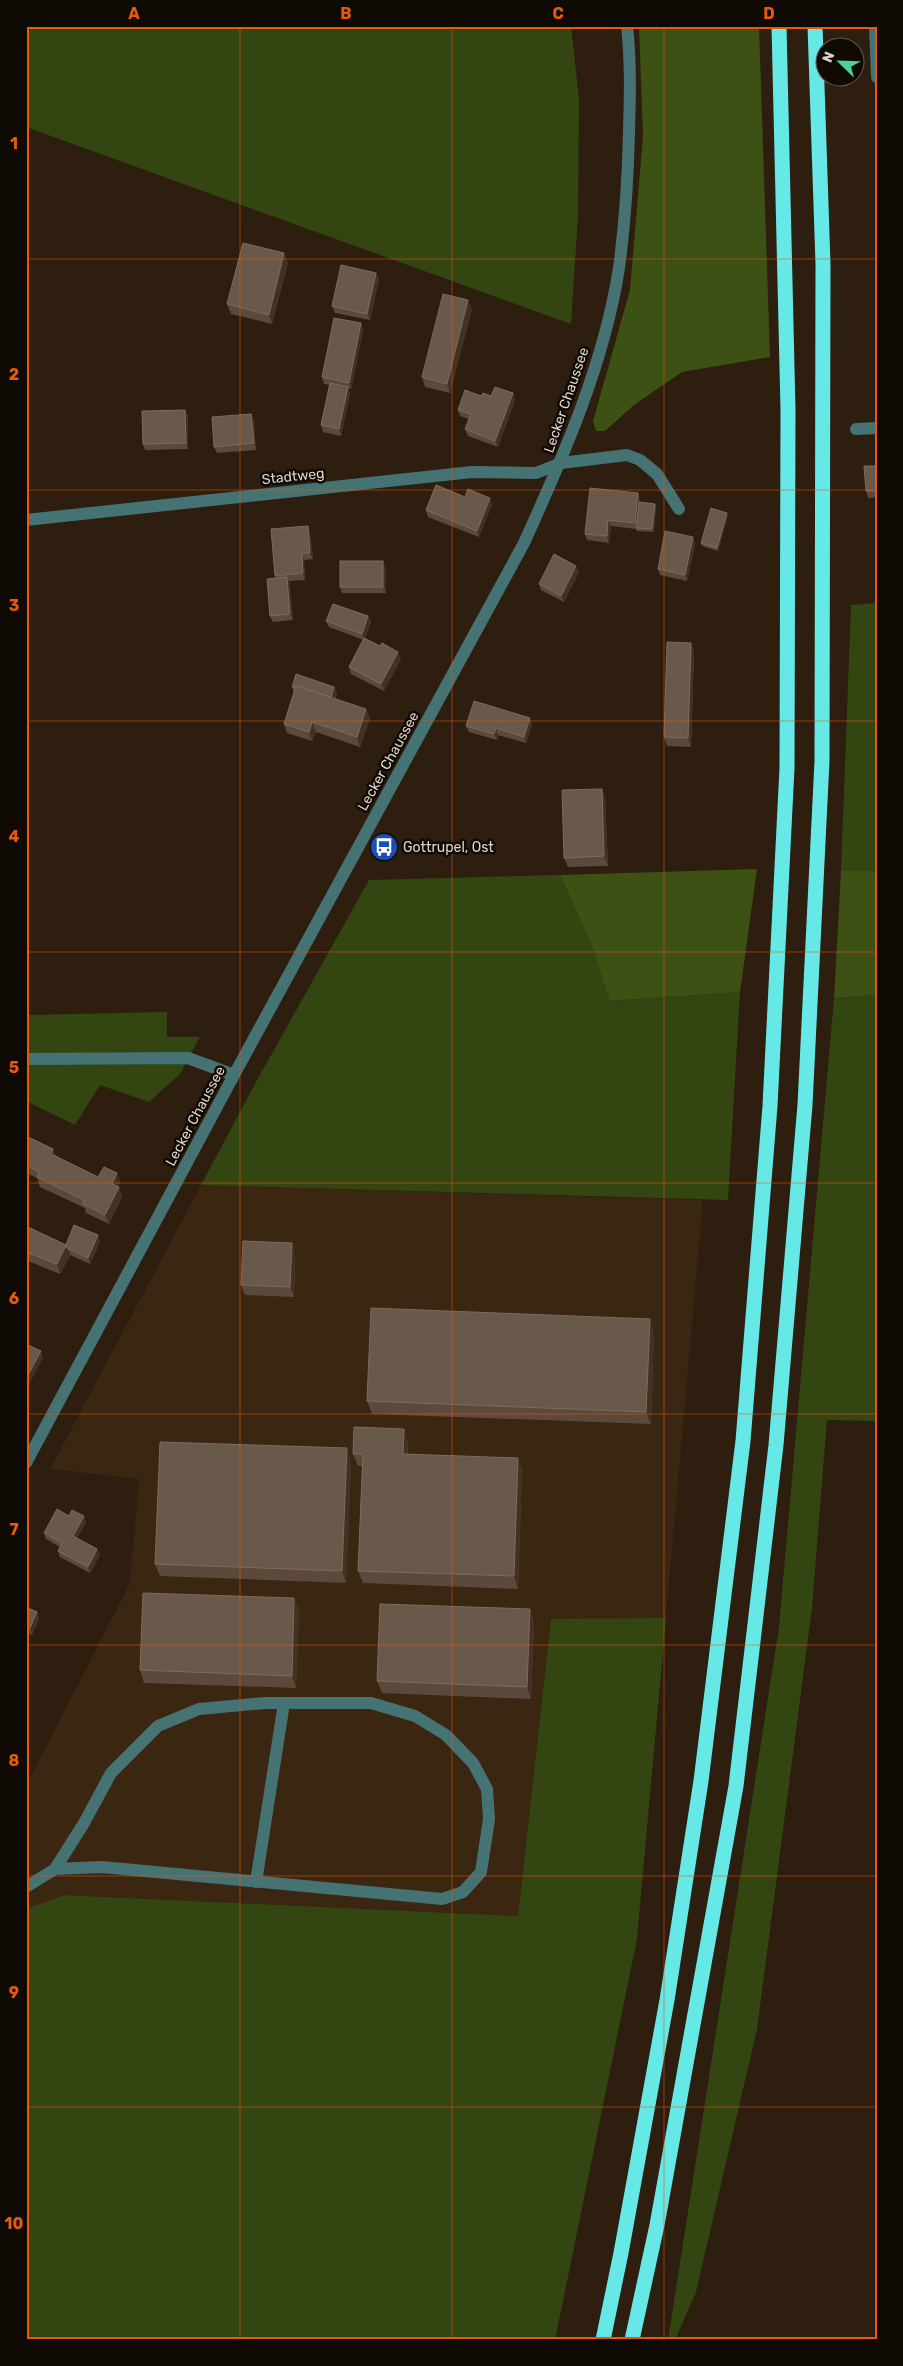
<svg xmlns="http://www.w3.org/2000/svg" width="903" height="2366" viewBox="0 0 903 2366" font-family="Rubik,sans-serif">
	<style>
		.built { fill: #3a2611 }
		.green { fill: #334612 }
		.forest { fill: #3c5113 }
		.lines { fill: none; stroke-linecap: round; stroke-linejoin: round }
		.minor { stroke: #457373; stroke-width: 12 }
		.highway { stroke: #66e8e7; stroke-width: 15 }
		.wall { fill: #5b4a3b }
		.shaded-wall { fill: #433223 }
		.building { fill: #69594a; stroke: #7c6c5e }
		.grid { fill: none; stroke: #e8590c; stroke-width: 1; stroke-opacity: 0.55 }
		.labels { text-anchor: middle; stroke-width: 5; stroke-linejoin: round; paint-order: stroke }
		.street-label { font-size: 14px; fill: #dfd4cb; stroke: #100a04 }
		.poi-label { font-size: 14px; fill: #dfd4cb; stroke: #100a04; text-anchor: start }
		.neatline { fill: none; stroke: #e8590c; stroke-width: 2 }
		.grid-label { font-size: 16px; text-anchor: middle; font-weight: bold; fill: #e8590c }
	</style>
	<rect width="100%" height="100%" fill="#2d1e0f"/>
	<path class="built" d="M201 1185 703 1200 666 1618 551 1620 518 1916 64 1895 26 1909V1786L130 1583 139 1479 50 1469Z"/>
	<g class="green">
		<path d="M26 26H571L579 99 578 216 571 324 26 127Z"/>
		<path d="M877 603V871H841L851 605Z"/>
		<path d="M560 875 593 948 611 1001 740 992 728 1200 201 1185 256 1082 369 880Z"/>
		<path d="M877 995V1421L827 1420 812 1608 757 2029 696 2292 675 2340H668L779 1627 834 998Z"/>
		<path d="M167 1012V1037H200L180 1074 149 1102 100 1085 75 1125 26 1101V1015Z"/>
		<path d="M666 1618 637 1939 555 2340H26V1909L64 1895 518 1916 551 1619Z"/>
	</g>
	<g class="forest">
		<path d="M639 26H759L770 357 682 372 634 405 605 431H596L593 421 630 290 643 136Z"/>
		<path d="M757 869 740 992 610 1001 593 948 560 875Z"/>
		<path d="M841 871H877V995L834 998Z"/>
	</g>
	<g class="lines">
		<g class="minor">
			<path d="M875 26 877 77"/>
			<path d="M856 429 877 428"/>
			<path d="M26 520 472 472 536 473 561 463 627 455 640 460 657 474 679 509"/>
			<path d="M26 1059 188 1058 234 1075"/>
			<path d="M26 1463 234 1075 524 543C564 455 604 364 619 268 625 223 628 178 629 132 630 96 631 62 627 26"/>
			<path d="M256 1882 284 1703"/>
			<path d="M26 1887 55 1869 84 1823 111 1773 158 1726 199 1709 265 1703H371L415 1716 446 1735 473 1763 487 1789 489 1819 481 1872 463 1892 442 1899 102 1867 55 1869"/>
		</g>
		<g class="highway">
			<path d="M603 2340 621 2253 667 2000 701 1781 743 1441 770 1106 787 768 788 410 779 26"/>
			<path d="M632 2340 657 2225 736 1786 776 1445 805 1105 822 761 823 264 815 26"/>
		</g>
	</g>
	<g class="wall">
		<path d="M284 253 288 263 272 324 231 314 227 304Z"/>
		<path d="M376 273 379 279 370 320 335 313 332 306Z"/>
		<path d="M472 309 450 393 425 387 422 377Z"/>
		<path d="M361 323 363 330 351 389 348 388 350 394 341 436 323 432 321 425 330 385 324 384 322 377Z"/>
		<path d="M513 393 515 400 498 447 468 436 465 429 469 419 460 416 458 410 481 396H491Z"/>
		<path d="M185 410 188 416V449L145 450 143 444Z"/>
		<path d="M251 414 254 420 256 450 217 453 214 447Z"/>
		<path d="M877 466V497L868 498 866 491Z"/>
		<path d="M638 493 640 499V502L655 504 656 507 654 532 637 531 636 529 611 526 609 543 587 540 585 534Z"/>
		<path d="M465 497 492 504 479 537 428 517 426 510Z"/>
		<path d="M728 516 718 551 702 546 701 543Z"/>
		<path d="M308 526 310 533 313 559 304 560 305 580 289 581 293 620 273 622 270 616 276 578 275 576Z"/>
		<path d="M693 537 695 544 687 581 660 575 658 569Z"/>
		<path d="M386 568V593H342L340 587Z"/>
		<path d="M579 572 564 602 541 590 539 584Z"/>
		<path d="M368 616 371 622 365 638 401 659 384 691 351 674 349 667 364 640 329 627 326 621Z"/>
		<path d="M691 643 694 652 691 747 667 746 664 737Z"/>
		<path d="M292 687H334L337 693 335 699 366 709 370 718 360 747 316 732 312 741 287 733 284 724 294 693Z"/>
		<path d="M532 724 526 743 498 735 497 740 469 732 466 726Z"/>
		<path d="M602 789 605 798 608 866 568 867 564 858Z"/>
		<path d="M26 1136 53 1149 56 1156 98 1177 120 1182 118 1187 122 1197 109 1224 86 1213 85 1208 40 1187 37 1178 26 1173Z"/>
		<path d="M26 1232 66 1245 100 1242 90 1264 70 1255 60 1274 28 1261 26 1263Z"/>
		<path d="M295 1252 294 1297 245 1295 241 1285Z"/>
		<path d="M654 1331 651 1424 372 1414 367 1401Z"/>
		<path d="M408 1441V1454L522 1470 518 1589 363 1583 358 1571 362 1466H358L353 1454Z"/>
		<path d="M351 1461 346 1583 160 1576 155 1564Z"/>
		<path d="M69 1516 86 1522 77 1538 97 1549 100 1555 90 1573 60 1557 58 1551 60 1547 46 1539 44 1533Z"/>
		<path d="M294 1598 299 1610 296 1688 144 1683 140 1670Z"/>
		<path d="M26 1607 37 1612 39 1619 32 1635 26 1632Z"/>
		<path d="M534 1621 531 1699 382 1693 377 1681Z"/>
	</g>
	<g class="shaded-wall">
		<path d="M284 253 288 263 272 324 269 315Z"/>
		<path d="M376 273 379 279 370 320 367 314Z"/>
		<path d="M468 300 472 309 450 393 447 384Z"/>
		<path d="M361 323 363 330 351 389 349 383Z"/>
		<path d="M348 387 350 394 341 436 339 429Z"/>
		<path d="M513 393 515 400 498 447 495 441Z"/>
		<path d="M185 410 188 416V449L186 443Z"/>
		<path d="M251 414 254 420 256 450 254 443Z"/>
		<path d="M638 493 640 499 637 528 635 523Z"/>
		<path d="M490 498 492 504 479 537 477 531Z"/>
		<path d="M655 504 656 507 654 532 652 529Z"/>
		<path d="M727 513 728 516 718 551 717 548Z"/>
		<path d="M608 520 611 526 609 543 607 536Z"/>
		<path d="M308 526 310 533 313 559 310 553Z"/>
		<path d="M693 537 695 544 687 581 685 575Z"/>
		<path d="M302 553 304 560 305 580 303 573Z"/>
		<path d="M383 561 386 568V593L383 587Z"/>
		<path d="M576 566 579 572 564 602 561 596Z"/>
		<path d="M287 577 290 583 293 620 290 614Z"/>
		<path d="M368 616 371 622 364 640 362 634Z"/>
		<path d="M691 643 694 652 691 747 688 738Z"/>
		<path d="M398 652 401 659 384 691 381 684Z"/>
		<path d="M334 687 337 693 332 706 330 700Z"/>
		<path d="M366 709 370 718 360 747 357 737Z"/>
		<path d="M530 718 532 724 526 743 524 737Z"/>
		<path d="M312 722 316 732 312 741 309 732Z"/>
		<path d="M496 728 498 735 497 740 494 734Z"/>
		<path d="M602 789 605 798 608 866 604 856Z"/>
		<path d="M53 1149 56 1158 51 1154Z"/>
		<path d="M117 1173 120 1182 115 1193 112 1184Z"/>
		<path d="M119 1187 122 1197 109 1224 105 1215Z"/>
		<path d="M98 1235 100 1242 90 1264 88 1258Z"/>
		<path d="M292 1243 295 1252 294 1297 290 1287Z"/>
		<path d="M66 1245 70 1254 60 1274 57 1264Z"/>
		<path d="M650 1319 654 1331 651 1424 646 1412Z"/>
		<path d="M41 1351 43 1358 26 1390V1379Z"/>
		<path d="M404 1429 408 1441 407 1466 403 1454Z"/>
		<path d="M347 1448 351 1461 346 1583 342 1571Z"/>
		<path d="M518 1458 522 1470 518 1589 514 1576Z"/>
		<path d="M84 1516 86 1522 75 1542 73 1536Z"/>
		<path d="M97 1549 100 1555 90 1573 88 1567Z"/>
		<path d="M294 1598 299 1610 296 1688 292 1676Z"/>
		<path d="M530 1609 534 1621 531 1699 527 1687Z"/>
		<path d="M37 1612 39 1619 32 1635 30 1628Z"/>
	</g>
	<g class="building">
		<path d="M243 243 284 253 269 315 227 304Z"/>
		<path d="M341 265 376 273 367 314 332 306Z"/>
		<path d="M443 294 468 300 447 384 422 377Z"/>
		<path d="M334 318 361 323 349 383 322 377Z"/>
		<path d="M330 383 348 387 339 429 321 425Z"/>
		<path d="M495 387 513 393 495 441 465 429 471 414 458 410 465 390 481 396 483 393 491 396Z"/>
		<path d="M185 410 186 443 143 444 142 411Z"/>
		<path d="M251 414 254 443 214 447 212 417Z"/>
		<path d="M864 466H877V491H866Z"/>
		<path d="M436 485 465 497 468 489 490 498 477 531 426 510Z"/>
		<path d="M590 488 638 493 635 523 608 520 607 536 585 534Z"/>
		<path d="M639 502 655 504 652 529 636 528Z"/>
		<path d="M711 508 727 513 717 548 701 543Z"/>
		<path d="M308 526 310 553H302L303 573 275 576 271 529Z"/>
		<path d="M665 531 693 537 685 575 658 569Z"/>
		<path d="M554 554 576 566 561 596 539 584Z"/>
		<rect x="340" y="561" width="43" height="26"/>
		<path d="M287 577 290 614 270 616 267 579Z"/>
		<path d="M333 604 368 616 362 634 326 621Z"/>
		<path d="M364 638 380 646 382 643 398 652 381 684 349 667Z"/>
		<path d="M667 642 691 643 688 738 664 737Z"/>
		<path d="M296 674 334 687 331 697 296 686V688L292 687Z"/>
		<path d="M296 686 366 709 357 737 312 722 309 732 284 724Z"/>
		<path d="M474 701 530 718 524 737 496 728 494 734 466 726Z"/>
		<path d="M602 789 604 856 564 858 562 790Z"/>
		<path d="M26 1136 53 1149 51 1154 98 1177 104 1167 117 1173 112 1184 119 1187 105 1215 83 1204 84 1200 37 1177 39 1172 26 1165Z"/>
		<path d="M74 1225 98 1235 88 1258 67 1248 66 1245 65 1247Z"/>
		<path d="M28 1227 66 1245 57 1264 26 1252V1232Z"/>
		<path d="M243 1241 292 1243 290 1287 241 1285Z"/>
		<path d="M371 1308 650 1319 646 1412 367 1401Z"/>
		<path d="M26 1344 41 1351 26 1379Z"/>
		<path d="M354 1427 404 1429 403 1454 518 1458 514 1576 358 1571 363 1454H353Z"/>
		<path d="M160 1442 347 1448 342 1571 155 1564Z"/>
		<path d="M57 1509 69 1516 72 1510 84 1516 73 1536 97 1549 88 1567 58 1551 62 1543 44 1533Z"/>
		<path d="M143 1593 294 1598 292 1676 140 1670Z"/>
		<path d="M380 1604 530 1609 527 1687 377 1681Z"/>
		<path d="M26 1607 37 1612 30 1628 26 1627Z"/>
	</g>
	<path class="grid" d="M240 26V2340M452 26V2340M664 26V2340M26 259H877M26 490H877M26 721H877M26 952H877M26 1183H877M26 1414H877M26 1645H877M26 1876H877M26 2107H877"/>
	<defs>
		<symbol id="bus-disc" viewBox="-11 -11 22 22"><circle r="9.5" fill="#1a4fb4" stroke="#100a04"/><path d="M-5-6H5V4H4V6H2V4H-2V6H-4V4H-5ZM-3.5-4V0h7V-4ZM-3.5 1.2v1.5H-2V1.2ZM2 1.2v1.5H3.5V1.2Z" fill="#fff"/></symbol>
	</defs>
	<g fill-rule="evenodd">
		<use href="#bus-disc" x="368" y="831" width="32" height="32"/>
	</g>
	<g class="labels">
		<g class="street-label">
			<text transform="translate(566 400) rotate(-71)" y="5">Lecker Chaussee</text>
			<text transform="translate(293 476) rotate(-6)" y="5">Stadtweg</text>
			<text transform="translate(388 761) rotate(-61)" y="5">Lecker Chaussee</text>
			<text transform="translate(195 1116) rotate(-62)" y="5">Lecker Chaussee</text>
		</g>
		<g class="poi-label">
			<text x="403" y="852">Gottrupel, Ost</text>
		</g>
	</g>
	<rect width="903" height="2366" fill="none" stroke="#100a04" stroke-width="55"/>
	<g transform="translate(840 62) rotate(293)"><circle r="24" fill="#100a04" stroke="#635b54"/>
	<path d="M0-4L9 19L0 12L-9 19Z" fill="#4ad49c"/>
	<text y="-8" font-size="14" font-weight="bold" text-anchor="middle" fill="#dfd4cb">N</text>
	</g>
	<rect x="28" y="28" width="848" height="2310" class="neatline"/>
	<g class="grid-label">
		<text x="134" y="19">A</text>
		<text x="346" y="19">B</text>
		<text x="558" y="19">C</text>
		<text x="769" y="19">D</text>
		<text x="14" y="149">1</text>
		<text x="14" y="380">2</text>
		<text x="14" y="611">3</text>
		<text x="14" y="842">4</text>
		<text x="14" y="1073">5</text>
		<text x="14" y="1304">6</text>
		<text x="14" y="1535">7</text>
		<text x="14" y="1766">8</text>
		<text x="14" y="1998">9</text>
		<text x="14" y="2229">10</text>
	</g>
</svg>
